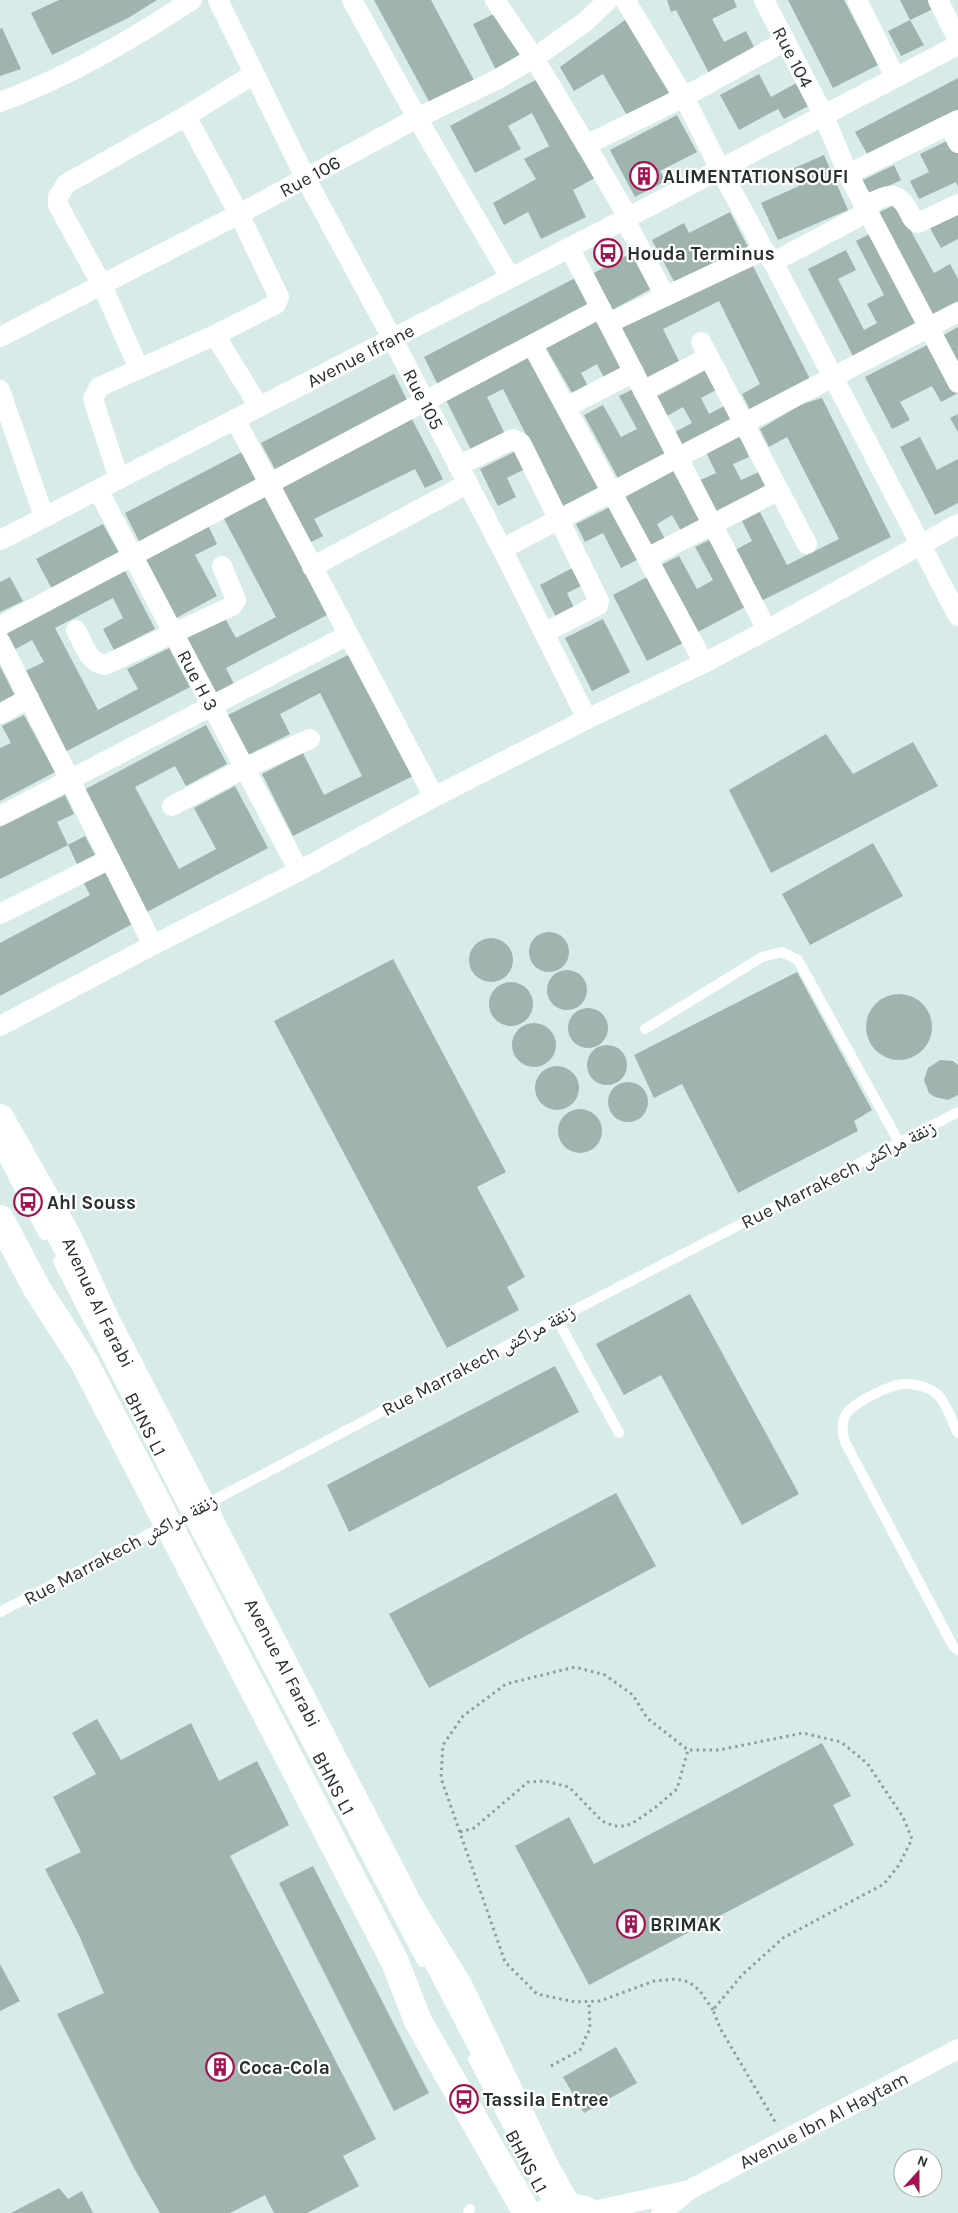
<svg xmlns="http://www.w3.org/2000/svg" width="958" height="2213" viewBox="0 0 958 2213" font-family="Karla,'Noto Naskh Arabic',sans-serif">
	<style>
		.building { fill: #9fb3af }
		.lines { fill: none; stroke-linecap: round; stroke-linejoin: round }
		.path { stroke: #8e9d9b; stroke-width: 3; stroke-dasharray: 2.5 4; stroke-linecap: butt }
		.lane { stroke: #fff; stroke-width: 10 }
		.street { stroke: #fff; stroke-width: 20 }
		.secondary { stroke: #fff; stroke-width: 28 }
		.labels { text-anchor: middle; stroke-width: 4.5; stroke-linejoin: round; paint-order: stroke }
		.street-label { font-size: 19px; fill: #293130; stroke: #fff }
		.poi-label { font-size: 19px; font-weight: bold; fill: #293130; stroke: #fff; text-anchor: start }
	</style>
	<rect width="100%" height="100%" fill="#d7ece8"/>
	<g class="building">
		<path d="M59 0H157L128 18 52 55 31 13Z"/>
		<path d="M374 0H431L476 84 432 107Z"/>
		<path d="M667 0H734L737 7 712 19 724 42 746 31 757 53 711 77 676 10 671 12Z"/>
		<path d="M788 0H844L878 65 833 88Z"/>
		<path d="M900 0H928L933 9 910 20Z"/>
		<path d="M494 14 525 56 496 70 473 24Z"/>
		<path d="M625 20 669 93 628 117 603 74 574 91 560 67Z"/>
		<path d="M910 20 924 45 901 56 888 31Z"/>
		<path d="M2 28 21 69 0 76V29Z"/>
		<path d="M759 74 771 97 800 81 812 104 784 119 778 109 739 130 720 95Z"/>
		<path d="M541 77 595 178 573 190 586 217 541 239 528 212 504 225 493 203 536 179 524 159 549 146 532 113 508 126 521 149 475 173 450 126Z"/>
		<path d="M958 78V116L871 161 855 132Z"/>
		<path d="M677 115 697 152 660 171 666 181 635 197 610 150Z"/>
		<path d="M953 138 958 149V187L956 182 919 199 910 181 929 172 920 154Z"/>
		<path d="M824 155 848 210 778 240 761 203 799 186 792 169Z"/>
		<path d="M894 165 901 180 868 196 861 181Z"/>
		<path d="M896 204 934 273 950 264 958 279V306L933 319 876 214Z"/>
		<path d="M730 212 749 249 677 287 652 240 684 223 689 233Z"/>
		<path d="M958 214V239L941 248 930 228Z"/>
		<path d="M874 232 921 325 854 358 808 269 846 250 856 270 838 279 864 330 877 323 867 304 884 295 856 241Z"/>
		<path d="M631 253 651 289 612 310 592 274Z"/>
		<path d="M751 262 811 381 750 410 742 394 760 384 719 301 663 329 679 361 644 379 619 327Z"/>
		<path d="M579 276 594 306 439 387 424 357Z"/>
		<path d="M597 320 625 369 605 380 597 364 581 373 590 390 575 398 546 348Z"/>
		<path d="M958 327V366L942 336Z"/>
		<path d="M935 341 958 387V393L941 402 932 386 900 402 910 420 892 429 865 377Z"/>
		<path d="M532 352 602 491 564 510 503 389 487 397 505 434 472 452 444 396Z"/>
		<path d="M706 370 716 390 701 398 709 414 726 405 735 421 684 448 675 432 692 423 683 407 667 416 656 397Z"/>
		<path d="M394 374 409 404 277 473 261 443Z"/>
		<path d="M635 388 672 455 620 482 584 415 603 405 621 437 637 429 619 396Z"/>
		<path d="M822 398 891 537 761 601 735 550 752 541 742 521 760 512 787 565 839 539 787 437 769 447 760 429 802 404Z"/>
		<path d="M958 414V432L950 418Z"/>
		<path d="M412 419 443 479 425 488 415 469 314 519 323 536 305 545 276 487Z"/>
		<path d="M740 436 749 457 733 464 741 480 759 472 766 488 714 513 698 481 716 473 706 452Z"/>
		<path d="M920 437 937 470 958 459V503L935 515 900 447Z"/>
		<path d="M518 450 527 468 507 478 516 497 498 506 480 469Z"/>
		<path d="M244 451 260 481 140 543 125 513Z"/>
		<path d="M673 471 701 520 681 531 672 515 657 524 666 541 650 549 622 499Z"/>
		<path d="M265 493 329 614 226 668 237 690 216 701 184 639 225 618 236 638 276 617 222 515Z"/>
		<path d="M612 506 639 559 621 568 603 533 585 542 576 524Z"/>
		<path d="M207 523 217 544 195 555 217 596 176 618 144 556Z"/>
		<path d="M103 524 119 553 52 589 36 559Z"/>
		<path d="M711 539 747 606 696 633 659 566 679 556 697 589 713 580 695 547Z"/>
		<path d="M578 565 587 583 567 593 576 612 558 621 540 585Z"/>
		<path d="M123 567 155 629 114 650 103 629 123 618 113 598 55 628 98 710 138 689 127 669 169 648 190 687 65 752 23 672 44 662 32 640 12 651 1 630Z"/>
		<path d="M651 575 685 642 647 661 613 595Z"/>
		<path d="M10 577 23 601 0 612V582Z"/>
		<path d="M603 619 630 672 592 691 565 638Z"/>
		<path d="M354 652 415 775 293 836 262 774 303 753 324 795 362 776 320 693 280 714 290 734 248 755 228 715Z"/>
		<path d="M0 666 17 700 0 709Z"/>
		<path d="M24 715 55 772 0 801V748L11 743 2 726Z"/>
		<path d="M206 725 227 764 186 786 175 766 135 787 179 869 216 849 194 808 235 786 268 848 147 912 82 791Z"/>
		<path d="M826 734 853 774 913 742 938 786 771 873 729 790Z"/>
		<path d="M65 795 74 814 57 822 68 845 0 879V827Z"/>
		<path d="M85 836 95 855 77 864 68 845Z"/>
		<path d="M873 843 903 896 810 945 782 894Z"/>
		<path d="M103 866 134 923 0 996V943L90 895 81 878Z"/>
		<circle cx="549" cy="952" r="20"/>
		<circle cx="491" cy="960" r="22"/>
		<path d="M393 959 506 1172 477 1187 525 1277 507 1287 519 1310 447 1348 274 1021Z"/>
		<circle cx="567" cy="990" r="20"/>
		<path d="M797 972 872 1110 854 1121 858 1131 738 1193 682 1084 654 1098 634 1055Z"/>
		<circle cx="511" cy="1004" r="22"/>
		<circle cx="899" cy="1027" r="33"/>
		<circle cx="588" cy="1028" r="20"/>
		<circle cx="534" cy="1045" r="22"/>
		<circle cx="607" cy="1065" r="20"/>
		<path d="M940 1060 953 1061 958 1065V1095L948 1100 935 1097 929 1093 924 1080 928 1068Z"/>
		<circle cx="557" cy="1088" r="22"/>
		<circle cx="628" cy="1102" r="20"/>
		<circle cx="580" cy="1131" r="22"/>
		<path d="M690 1294 799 1494 742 1525 661 1375 624 1395 596 1344Z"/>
		<path d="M555 1366 579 1412 349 1532 327 1485Z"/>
		<path d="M616 1493 656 1566 429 1688 389 1614Z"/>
		<path d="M97 1719 121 1760 191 1723 219 1781 257 1761 289 1825 230 1856 376 2139 343 2156 359 2186 307 2213H274L265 2195 230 2213H160L134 2168 57 2014 104 1993 78 1933 45 1869 81 1852 53 1797 96 1774 72 1733Z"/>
		<path d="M822 1743 851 1796 833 1805 854 1845 589 1985 515 1846 569 1817 594 1864Z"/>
		<path d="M313 1866 429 2093 394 2111 279 1883Z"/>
		<path d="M0 1964 20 2001 0 2011Z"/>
		<path d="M616 2047 637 2083 584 2113 563 2077Z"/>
		<path d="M59 2188 68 2199 82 2191 93 2213H11Z"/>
	</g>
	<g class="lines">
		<g class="path">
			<path d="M460 1832 474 1828 528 1782 545 1781 569 1787 602 1821 614 1826H626L636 1821 656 1807 677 1789 688 1750"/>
			<path d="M713 2010 700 1991 689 1982 676 1979 654 1981 600 2001 575 2002 537 1994 505 1962 441 1778 443 1745 463 1716 506 1684 575 1667 605 1675 633 1695 647 1718 688 1750H719L803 1733 841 1742 867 1763 903 1817 912 1839 899 1865 884 1884 783 1938 742 1975 713 2010 720 2028 777 2125"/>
			<path d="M551 2066 580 2050 590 2028 589 2002"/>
		</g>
		<g class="lane">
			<path d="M645 1029 762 957 782 952 798 960 899 1142"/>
			<path d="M0 1152 44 1235"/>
			<path d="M45 1224 66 1265"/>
			<path d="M58 1261 187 1514 422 1962"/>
			<path d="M557 1319 619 1433"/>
			<path d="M958 1433C953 1423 945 1401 938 1395 928 1386 910 1382 897 1385 885 1388 850 1404 845 1416 841 1425 842 1433 845 1442L953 1646 958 1650"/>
			<path d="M203 1506 557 1319 958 1112"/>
			<path d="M0 1612 168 1524"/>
			<path d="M423 1952 481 2063"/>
			<path d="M473 2059 552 2210"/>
			<path d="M468 2213 470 2209"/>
		</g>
		<g class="street">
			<path id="s1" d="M218 0 305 177 392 338 502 549 587 719"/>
			<path d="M352 0 417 118 510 277"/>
			<path d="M495 0 534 58 586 145"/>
			<path d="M625 0 684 97 720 169 764 250 773 262 958 616"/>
			<path id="s2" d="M764 0 823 114 848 174 958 120"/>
			<path d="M857 0 895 77"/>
			<path d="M938 0 958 40"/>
			<path d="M0 102C68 77 131 40 192 0"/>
			<path d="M186 116 239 214 279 297 276 304 215 335 139 369 102 285 58 205V197L66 184 186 116 254 74"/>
			<path d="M949 125 958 143"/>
			<path d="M848 174 958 383"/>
			<path d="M863 206C884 198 895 186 908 210 911 216 912 220 918 223L958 204"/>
			<path d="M628 217 586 145 684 97 785 41"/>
			<path d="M624 218 665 296"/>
			<path d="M569 247 767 630"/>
			<path d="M773 262 868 212"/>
			<path d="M609 323 764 250"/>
			<path d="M215 335 259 407"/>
			<path id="s3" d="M0 337 239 214 417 118 496 80 534 58 585 22 608 0"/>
			<path d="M701 342 807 544"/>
			<path d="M532 345 704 663"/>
			<path d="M0 390 44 517"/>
			<path d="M643 391 708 357"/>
			<path d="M566 407 634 372"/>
			<path d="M235 419 434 797"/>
			<path d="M458 466 513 439 521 443 599 601 598 605 544 633"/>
			<path d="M119 479 93 399 99 387 139 369"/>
			<path id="s4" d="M98 490 299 871"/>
			<path id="s5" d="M0 540 600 232 958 45"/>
			<path d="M502 549 958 312"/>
			<path d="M647 558 779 490"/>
			<path d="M312 567 467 484"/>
			<path d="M0 626 601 308"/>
			<path d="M76 630C83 643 89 664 105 665L232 606 236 600 222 566"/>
			<path d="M0 641 153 945"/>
			<path d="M0 714 29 698"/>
			<path d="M172 806 245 768 310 739"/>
			<path d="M0 816 348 635"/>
			<path d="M0 914 110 859"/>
			<path d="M0 1026 153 945 299 871 434 797 587 719 704 663 767 630 958 524"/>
			<path d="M589 2212 685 2191"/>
			<path id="s6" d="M661 2213 689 2190 958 2049"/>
		</g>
		<g class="secondary">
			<path id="s7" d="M0 1118 68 1238 106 1321 408 1904 459 1987 544 2165 567 2206"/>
			<path d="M0 1219 37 1289 84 1362 395 1962 418 2021 527 2213"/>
			<path d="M546 2213C561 2205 576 2206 591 2213"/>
		</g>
	</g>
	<defs>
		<symbol id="building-ring" viewBox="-11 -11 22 22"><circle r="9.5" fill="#fff" stroke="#a41151" stroke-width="1.5"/><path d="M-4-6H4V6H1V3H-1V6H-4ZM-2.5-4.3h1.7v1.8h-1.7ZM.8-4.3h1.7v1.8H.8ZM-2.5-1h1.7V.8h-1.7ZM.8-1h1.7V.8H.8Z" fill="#a41151"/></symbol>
		<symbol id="bus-ring" viewBox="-11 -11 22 22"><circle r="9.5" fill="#fff" stroke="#a41151" stroke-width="1.5"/><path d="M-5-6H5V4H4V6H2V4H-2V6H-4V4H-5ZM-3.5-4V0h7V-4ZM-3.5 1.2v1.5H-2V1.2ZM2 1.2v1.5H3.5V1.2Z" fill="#a41151"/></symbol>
	</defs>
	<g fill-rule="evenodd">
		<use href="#building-ring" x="628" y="160" width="32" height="32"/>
		<use href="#bus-ring" x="592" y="237" width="32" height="32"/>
		<use href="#bus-ring" x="12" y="1186" width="32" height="32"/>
		<use href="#building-ring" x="615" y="1908" width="32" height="32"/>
		<use href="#building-ring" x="204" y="2051" width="32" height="32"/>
		<use href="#bus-ring" x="448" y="2083" width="32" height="32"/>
	</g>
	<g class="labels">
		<g class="street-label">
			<text dy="7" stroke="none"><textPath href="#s2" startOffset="64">Rue 104</textPath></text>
			<text dy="7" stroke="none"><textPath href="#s3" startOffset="349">Rue 106</textPath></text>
			<text dy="7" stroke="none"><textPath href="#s5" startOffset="405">Avenue Ifrane</textPath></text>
			<text dy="7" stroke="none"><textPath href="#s1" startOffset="449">Rue 105</textPath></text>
			<text dy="7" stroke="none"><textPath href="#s4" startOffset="215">Rue H 3</textPath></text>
			<text transform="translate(838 1174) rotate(-27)" y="7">Rue Marrakech زنقة مراكش</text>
			<text dy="7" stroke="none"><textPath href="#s7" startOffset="209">Avenue Al Farabi</textPath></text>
			<text transform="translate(478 1360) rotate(-28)" y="7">Rue Marrakech زنقة مراكش</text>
			<text transform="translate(146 1424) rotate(63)" y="7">BHNS L1</text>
			<text transform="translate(120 1549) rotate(-28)" y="7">Rue Marrakech زنقة مراكش</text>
			<text dy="7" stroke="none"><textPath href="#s7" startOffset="614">Avenue Al Farabi</textPath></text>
			<text transform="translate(334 1783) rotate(62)" y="7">BHNS L1</text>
			<text dy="7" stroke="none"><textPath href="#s6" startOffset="188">Avenue Ibn Al Haytam</textPath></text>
			<text transform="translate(527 2161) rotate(62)" y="7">BHNS L1</text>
		</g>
		<g class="poi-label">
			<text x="663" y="183">ALIMENTATIONSOUFI</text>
			<text x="627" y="260">Houda Terminus</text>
			<text x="47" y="1209">Ahl Souss</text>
			<text x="650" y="1931">BRIMAK</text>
			<text x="239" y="2074">Coca-Cola</text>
			<text x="483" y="2106">Tassila Entree</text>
		</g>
	</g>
	<g transform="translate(918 2173) rotate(21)"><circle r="24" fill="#ffffff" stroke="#a9adac"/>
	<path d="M0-4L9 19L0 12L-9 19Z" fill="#a41151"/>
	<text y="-8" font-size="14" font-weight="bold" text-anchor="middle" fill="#293130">N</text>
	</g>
</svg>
